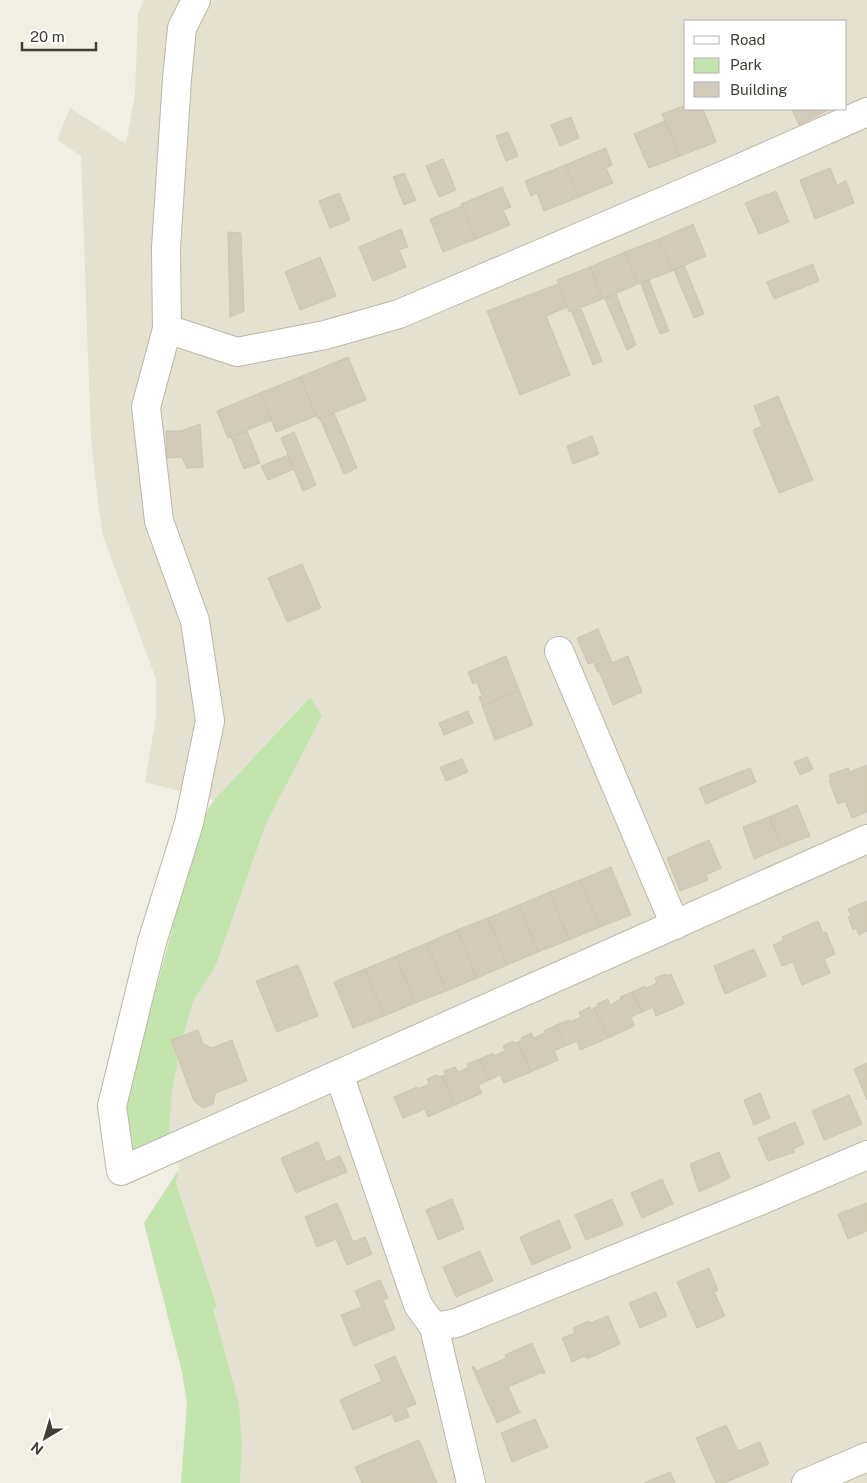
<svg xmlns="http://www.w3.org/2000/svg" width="867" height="1483" viewBox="0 0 867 1483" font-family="'Public Sans',sans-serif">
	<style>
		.residential { fill: #e4e1d1; fill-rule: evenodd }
		.green { fill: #c3e4ad }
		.building { fill: #d2cbb9; stroke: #ccc4ad }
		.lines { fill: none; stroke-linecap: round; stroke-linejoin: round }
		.minor-casing { stroke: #bbb7a6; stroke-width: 30 }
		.minor { stroke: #fff; stroke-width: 28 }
	</style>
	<rect width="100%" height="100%" fill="#f1eee3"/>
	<path class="residential" d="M144 0H867V1483H240L242 1447 213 1309 217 1307 176 1183 179 1169 169 1130 172 1092 178 1060 171 1040 183 1036 193 1002 216 965 266 824 322 716 309 697 214 800 145 782 156 717V679L103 536 99 510 91 440 81 156 57 140 70 108 126 144 135 94 138 14ZM686 21H846V109H686Z"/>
	<g class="green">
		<path d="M310 697 322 716 266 824 216 965 193 1002 183 1036 171 1041 178 1060 172 1092 169 1130 171 1134 130 1157 124 1129 127 1098 201 821 214 800Z"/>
		<path d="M179 1169 176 1183 217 1307 213 1309 239 1404 242 1447 240 1483H181L187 1403 182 1372 144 1223Z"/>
	</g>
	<g class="building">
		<path d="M686 105V109H703L716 142 680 156 662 114Z"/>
		<path d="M792 109H830L799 125Z"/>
		<path d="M571 117 579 138 560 146 551 125Z"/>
		<path d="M665 121 680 156 649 168 634 134Z"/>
		<path d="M508 132 518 156 506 161 496 136Z"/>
		<path d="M606 148 612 165 606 168 613 183 579 197 565 165Z"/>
		<path d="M443 159 456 190 439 197 426 166Z"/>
		<path d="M565 165 579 197 544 211 537 193 531 196 525 181Z"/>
		<path d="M830 168 837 185 846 181 854 203 815 219 800 180Z"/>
		<path d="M404 173 416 200 404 205 393 177Z"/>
		<path d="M502 187 511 207 503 210 510 225 476 239 461 204Z"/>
		<path d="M776 191 789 222 759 234 745 203Z"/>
		<path d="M339 193 350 220 330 228 319 201Z"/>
		<path d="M462 206 476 239 443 252 430 219Z"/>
		<path d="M693 224 706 256 672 271 659 239Z"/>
		<path d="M401 229 408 247 399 250 406 267 373 281 359 247Z"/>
		<path d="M228 232 241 233 244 311 230 317Z"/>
		<path d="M659 239 672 271 638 284 625 252Z"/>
		<path d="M625 252 638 284 603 299 590 267Z"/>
		<path d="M320 257 336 296 300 310 285 272Z"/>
		<path d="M813 264 819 281 774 299 767 282Z"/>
		<path d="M684 265 704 314 694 318 674 270Z"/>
		<path d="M590 267 603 299 569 312 557 280Z"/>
		<path d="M649 280 669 331 660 334 641 284Z"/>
		<path d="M558 284 567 307 546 316 570 375 520 395 487 311Z"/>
		<path d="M616 294 636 345 627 350 605 299Z"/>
		<path d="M581 309 602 361 593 365 572 312Z"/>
		<path d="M348 357 366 400 318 419 300 377Z"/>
		<path d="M300 377 316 416 276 432 260 393Z"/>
		<path d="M260 393 272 420 228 438 217 411Z"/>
		<path d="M778 396 813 480 779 493 753 430 762 426 754 406Z"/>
		<path d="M334 413 357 468 344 474 320 419Z"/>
		<path d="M200 424 203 467 187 468 182 457 167 458 166 431H181Z"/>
		<path d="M247 431 260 463 244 469 231 437Z"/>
		<path d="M294 432 316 485 303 491 281 438Z"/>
		<path d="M592 436 599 454 573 464 567 446Z"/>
		<path d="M288 455 294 469 268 480 261 466Z"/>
		<path d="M302 564 321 608 287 622 268 578Z"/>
		<path d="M598 629 612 663 628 656 642 692 613 705 599 671H597L594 662 588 664 577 638Z"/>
		<path d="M506 656 519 690 483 706 479 697 482 696 477 682 473 684 468 672Z"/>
		<path d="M519 690 533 725 495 740 482 706Z"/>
		<path d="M468 711 473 723 444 735 439 723Z"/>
		<path d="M807 757 813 769 800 775 794 762Z"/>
		<path d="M462 759 468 772 446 781 440 767Z"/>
		<path d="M867 765V812L852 818 845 801 838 804 829 781 831 780 829 775 848 768 850 772Z"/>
		<path d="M750 768 756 782 706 804 699 788Z"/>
		<path d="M797 805 810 836 782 847 769 817Z"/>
		<path d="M769 817 782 847 754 859 743 827Z"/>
		<path d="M709 840 721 868 706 875 708 880 680 891 667 858Z"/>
		<path d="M611 867 631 915 600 927 580 880Z"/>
		<path d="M580 880 600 927 569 940 550 892Z"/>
		<path d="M550 892 569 940 538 952 519 905Z"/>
		<path d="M867 901V931L859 935 856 928 853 930 848 917 851 916 848 909Z"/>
		<path d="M519 905 538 952 507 965 488 918Z"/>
		<path d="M488 918 507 965 477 978 457 930Z"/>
		<path d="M818 921 823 933 826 932 835 954 824 959 830 973 802 985 793 962 782 966 773 945 784 940 782 937Z"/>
		<path d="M457 930 477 978 446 991 427 943Z"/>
		<path d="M427 943 446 991 415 1003 396 956Z"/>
		<path d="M754 949 766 976 725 994 714 966Z"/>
		<path d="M396 956 415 1003 384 1016 365 969Z"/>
		<path d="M298 965 318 1016 277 1032 256 981Z"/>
		<path d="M365 969 384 1016 353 1028 334 982Z"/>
		<path d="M666 974 667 976 671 974 684 1004 656 1016 653 1007 642 1012 632 992 645 986 646 988 657 983 655 978Z"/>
		<path d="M632 992 642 1012 631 1017 634 1026 608 1038 594 1008 598 1006 597 1004 608 999 610 1005 621 999 620 997Z"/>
		<path d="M590 1007 591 1010 594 1008 608 1038 580 1050 577 1041 565 1046 556 1025 569 1020 570 1022 581 1017 579 1012Z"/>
		<path d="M556 1025 565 1046 554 1051 558 1060 531 1072 518 1042 522 1040 521 1038 531 1033 534 1038 545 1033 544 1031Z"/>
		<path d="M198 1030 203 1044 212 1048 232 1040 247 1081 215 1093 213 1104 203 1108 194 1101 171 1040Z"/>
		<path d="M513 1041 515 1043 518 1042 531 1072 504 1083 500 1075 489 1080 480 1059 493 1053 494 1056 505 1051 503 1046Z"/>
		<path d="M480 1059 489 1080 478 1085 482 1093 455 1105 442 1076 446 1074 444 1071 455 1067 458 1072 469 1067 467 1064Z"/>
		<path d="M867 1063V1100L854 1069Z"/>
		<path d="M437 1075 439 1077 442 1076 455 1105 428 1117 425 1109 403 1118 394 1097 417 1087 418 1089 429 1084 427 1079Z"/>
		<path d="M760 1093 770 1118 754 1125 744 1100Z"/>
		<path d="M849 1095 862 1124 824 1140 812 1111Z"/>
		<path d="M795 1122 804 1144 793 1149 795 1152 768 1161 758 1138Z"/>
		<path d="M318 1142 326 1162 340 1156 347 1172 296 1193 281 1158Z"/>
		<path d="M719 1152 730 1178 699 1192 690 1164Z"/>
		<path d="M662 1179 673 1204 642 1218 631 1193Z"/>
		<path d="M452 1199 464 1229 438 1240 426 1210Z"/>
		<path d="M612 1199 623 1225 586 1240 575 1215Z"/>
		<path d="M337 1203 353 1242 365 1237 372 1254 347 1265 336 1239 317 1247 305 1217Z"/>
		<path d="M867 1203V1231L848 1239 838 1214Z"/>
		<path d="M559 1220 571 1248 532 1265 520 1237Z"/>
		<path d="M480 1251 493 1281 456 1297 443 1267Z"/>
		<path d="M709 1268 718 1290 714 1292 725 1316 697 1328 677 1282Z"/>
		<path d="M380 1280 388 1298 383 1300 395 1329 354 1346 341 1315 362 1307 355 1291Z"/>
		<path d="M656 1292 667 1316 640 1328 629 1303Z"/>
		<path d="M608 1316 620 1344 587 1359 585 1356 572 1362 562 1338 575 1333 573 1328 589 1321 590 1323Z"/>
		<path d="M532 1343 545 1373 543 1374V1372L508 1387 519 1411H520L521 1412 497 1423 472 1367 474 1366 477 1371 506 1358 505 1355Z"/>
		<path d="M395 1356 416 1404 406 1408 409 1417 395 1422 392 1414 353 1430 340 1400 382 1381 375 1365Z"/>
		<path d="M535 1419 548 1447 512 1462 501 1433Z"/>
		<path d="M726 1425 738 1451 760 1442 769 1464 724 1483H716L696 1438Z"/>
		<path d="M419 1440 437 1483H362L355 1467Z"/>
		<path d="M670 1472 675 1483H644Z"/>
	</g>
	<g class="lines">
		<defs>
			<g id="minor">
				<path d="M196 0 182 28 177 79 166 248 167 329 146 407 159 521 195 621 210 721 189 823 152 942 112 1106 121 1171 867 839"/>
				<path d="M167 329 237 352 325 335 399 314 704 184 867 112"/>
				<path d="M559 651 675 925"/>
				<path d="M339 1074 418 1305 434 1327 456 1323 762 1200 867 1155"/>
				<path d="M434 1327 471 1483"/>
				<path d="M806 1483 867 1457"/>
			</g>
		</defs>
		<use href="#minor" class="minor-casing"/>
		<use href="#minor" class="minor"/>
	</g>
	<rect x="684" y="20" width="162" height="90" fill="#ffffff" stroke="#b3b2ae"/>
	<rect x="694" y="36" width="25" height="8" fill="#ffffff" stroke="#b3b2ae"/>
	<text x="730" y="45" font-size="15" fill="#423e34">Road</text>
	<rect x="694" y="58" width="25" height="15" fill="#c3e4ad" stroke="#b3b2ae"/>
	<text x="730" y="70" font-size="15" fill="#423e34">Park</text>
	<rect x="694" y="82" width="25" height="15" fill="#d2cbb9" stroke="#b3b2ae"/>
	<text x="730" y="95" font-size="15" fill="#423e34">Building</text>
	<g transform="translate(45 1438) rotate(218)" stroke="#ffffff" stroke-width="4" paint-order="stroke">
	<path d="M0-4L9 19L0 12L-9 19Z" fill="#423e34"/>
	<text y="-8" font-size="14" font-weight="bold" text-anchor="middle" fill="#423e34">N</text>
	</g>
	<path d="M22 42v8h74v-8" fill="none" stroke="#423e34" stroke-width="2.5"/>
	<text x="30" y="42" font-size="15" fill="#423e34" stroke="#ffffff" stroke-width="4" paint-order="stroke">20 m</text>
</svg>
